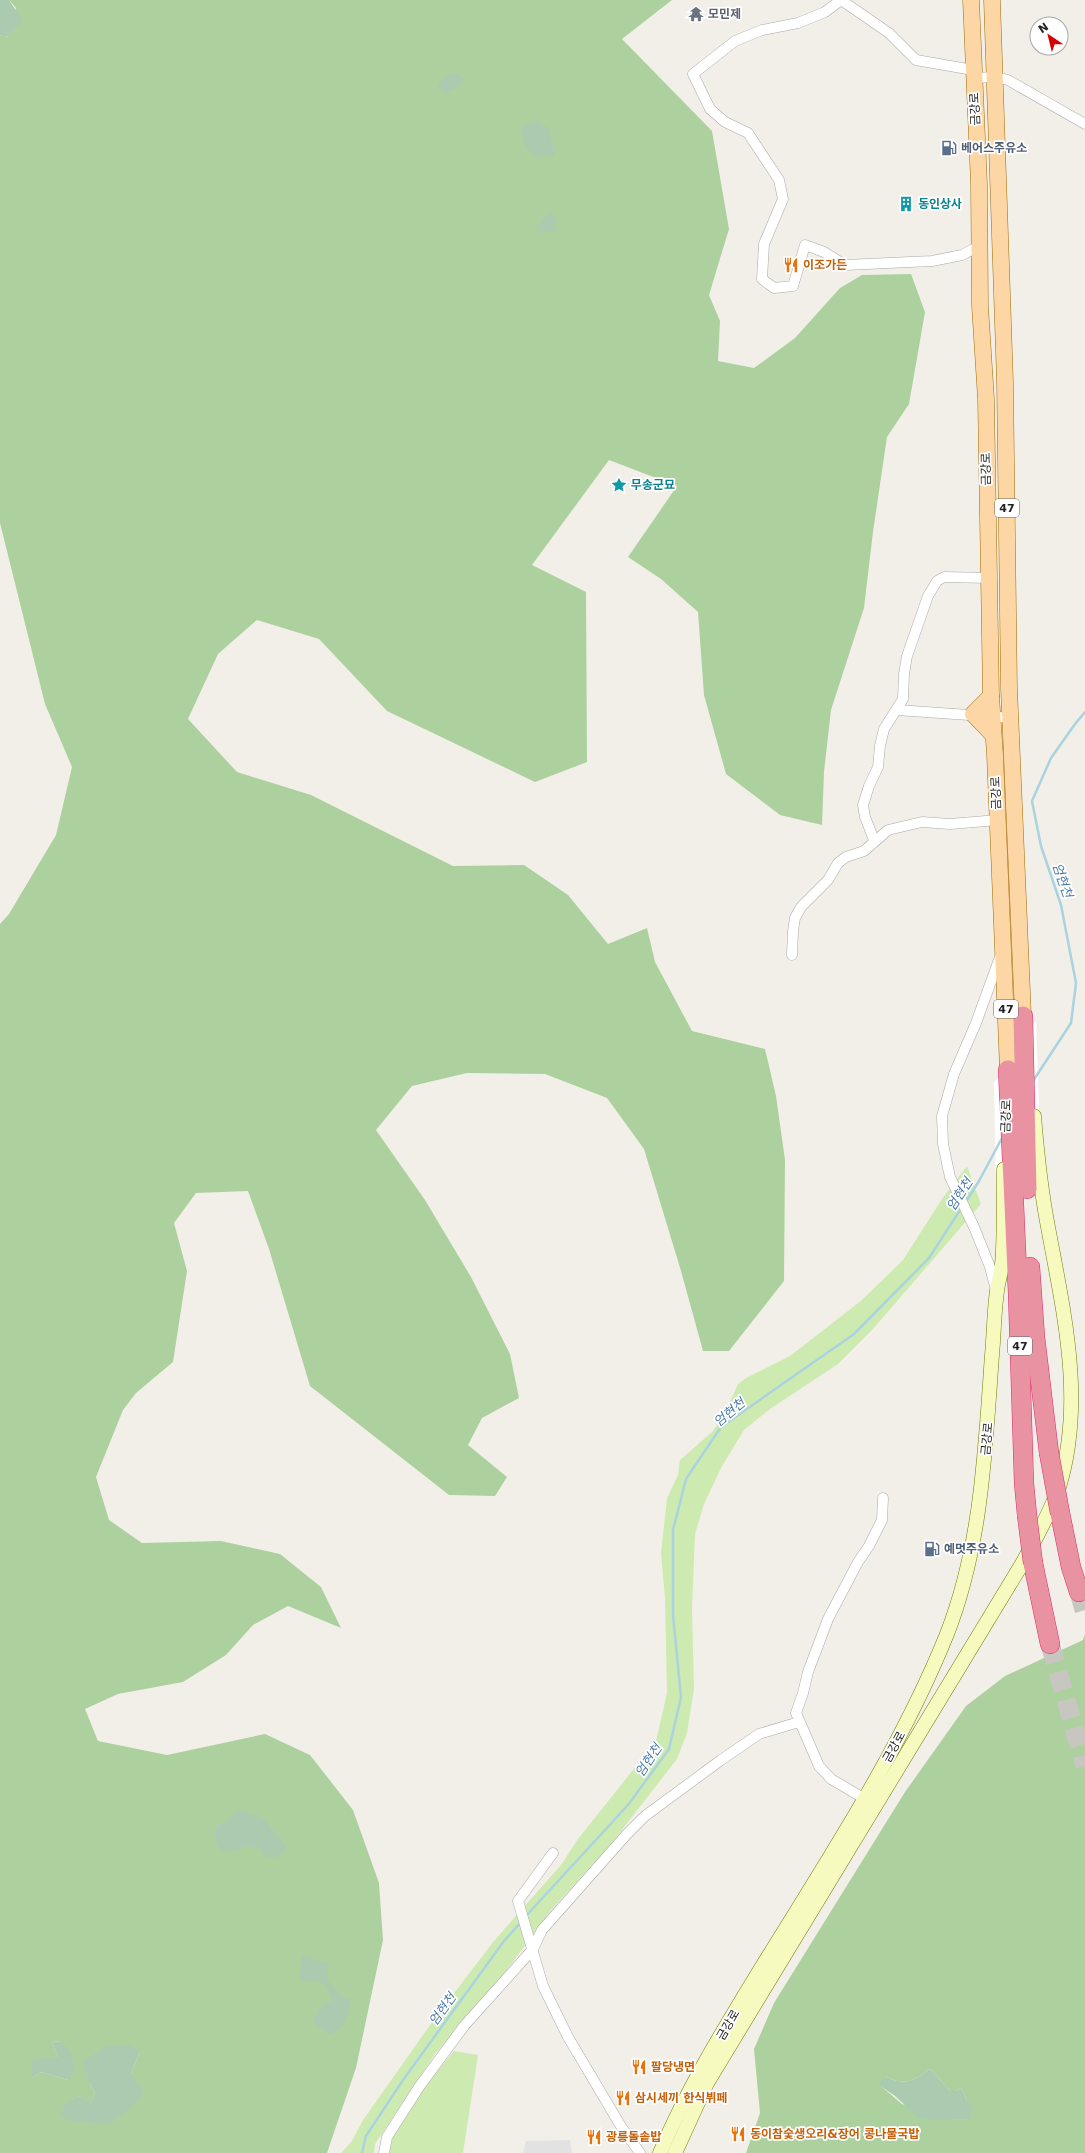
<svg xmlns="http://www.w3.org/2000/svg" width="1085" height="2153" viewBox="0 0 1085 2153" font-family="'DejaVu Sans','Noto Sans KR',sans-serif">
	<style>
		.grass { fill: #cdebb0 }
		.forest { fill: #add19e; fill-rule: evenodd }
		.cemetery { fill: #aacbaf }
		.parking { fill: #e2e2e2 }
		.pier { fill: #fff }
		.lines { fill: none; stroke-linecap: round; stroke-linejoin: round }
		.stream { stroke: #aad3df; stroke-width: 2.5 }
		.highway-tunnel { stroke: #c8c6c1; stroke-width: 19; stroke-dasharray: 19 10; stroke-linecap: butt }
		.street-casing { stroke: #a9a9a9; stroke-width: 11 }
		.secondary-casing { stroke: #707d05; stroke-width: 15 }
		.primary-casing { stroke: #a06b00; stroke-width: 17 }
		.highway-casing { stroke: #dc2a67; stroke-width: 20 }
		.street { stroke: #fff; stroke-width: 10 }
		.secondary { stroke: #f7fabf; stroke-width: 14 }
		.primary { stroke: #fcd6a4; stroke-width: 16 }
		.highway { stroke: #e892a2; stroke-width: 19 }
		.highway-bridge-casing { stroke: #dc2a67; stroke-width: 20; stroke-linecap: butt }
		.highway-bridge { stroke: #e892a2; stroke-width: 19 }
		.labels { text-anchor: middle; stroke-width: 3.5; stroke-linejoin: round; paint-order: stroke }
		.shield { fill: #fff; stroke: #646464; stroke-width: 1 }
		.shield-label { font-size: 11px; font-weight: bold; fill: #222 }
		.worship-label { font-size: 12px; font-weight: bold; fill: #5b616d; stroke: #fff; text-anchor: start }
		.street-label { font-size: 12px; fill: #222; stroke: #fff }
		.service-label { font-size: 12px; font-weight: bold; fill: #4e5e75; stroke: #fff; text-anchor: start }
		.culture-label { font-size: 12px; font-weight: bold; fill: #0d838f; stroke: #fff; text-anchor: start }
		.food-label { font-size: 12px; font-weight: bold; fill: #c56008; stroke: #fff; text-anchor: start }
		.water-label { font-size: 13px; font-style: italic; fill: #4a7aab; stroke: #fff }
	</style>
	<rect width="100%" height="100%" fill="#f2efe9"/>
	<g class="grass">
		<path d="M967 1166 981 1204 873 1329 838 1364 770 1409 744 1430 722 1466 704 1504 695 1534 692 1609 694 1689 687 1733 677 1759 611 1844 551 1910 504 1974 435 2054 375 2144 374 2153H341L352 2141 363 2120 435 2018 494 1941 561 1865 578 1839 656 1741 667 1693 665 1598 661 1553 667 1498 678 1475 680 1460 712 1432 724 1415 738 1384 746 1378 790 1356 862 1300 903 1260 942 1199Z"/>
		<path d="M454 2051 478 2055 463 2153H389L393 2135 425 2086Z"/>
	</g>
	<g class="forest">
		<path d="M9 0H672L622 39 712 131 729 229 709 295 720 321 718 361 754 368 795 338 840 288 862 275 911 274 925 312 909 404 887 437 873 532 864 608 831 710 824 772 822 825 780 815 726 774 704 695 698 612 661 579 628 557 677 486 609 460 532 565 586 592 587 762 535 782 387 711 319 639 257 620 218 654 188 719 237 772 311 795 453 866 524 865 568 895 608 944 647 928 655 962 692 1031 765 1049 776 1096 785 1160 784 1281 729 1351H703L681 1271 644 1149 607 1098 545 1074 467 1073 412 1086 376 1130 425 1200 471 1277 510 1354 519 1398 482 1418 468 1445 507 1477 495 1496 449 1495 310 1386 269 1249 248 1191 196 1193 174 1223 187 1271 173 1362 136 1393 123 1410 96 1477 109 1520 142 1543 221 1541 280 1554 321 1587 341 1628 288 1606 253 1625 226 1655 183 1682 118 1694 85 1709 98 1741 167 1755 265 1734 310 1755 353 1810 379 1883 383 1940 356 2068 327 2153H0V924L9 914 56 835 72 767 45 704 0 523V35L7 37 16 8ZM62 2041 68 2080 41 2072 32 2078 46 2057H58L52 2042ZM140 2051 131 2074 82 2121H69L79 2096 91 2105 95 2093 90 2084Z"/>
		<path d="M1085 1634V2153H746L760 2113 754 2049 774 2003 905 1792 966 1706 1005 1676 1083 1640ZM930 2069 950 2091H956L961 2088 967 2100 968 2120 950 2119 902 2104 882 2087 886 2077C906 2086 913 2081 930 2069Z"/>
	</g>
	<g class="cemetery">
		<path d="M0 0H9L23 21 6 37 0 35Z"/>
		<path d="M458 73 464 80 459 87 446 93 437 86 447 75Z"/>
		<path d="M538 121 547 127 555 150 554 156C531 159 521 148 522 126Z"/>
		<path d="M551 212 557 218 555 232 538 231 541 221Z"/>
		<path d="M241 1810 263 1818 287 1847 278 1857H265L261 1849 247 1846 232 1852 220 1850 214 1834 216 1827Z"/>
		<path d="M302 1955 328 1964V1980L341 1997 350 1998C348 2015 347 2027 330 2035L313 2023 320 2008 333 2000 324 1983 299 1980Z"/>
		<path d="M62 2041 73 2057 75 2070 68 2080 41 2072 32 2078 30 2062 46 2057H58L52 2042Z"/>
		<path d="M108 2045H131L140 2051 131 2074 144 2093 131 2108 108 2124 69 2121 60 2116 64 2104 79 2096 91 2104 95 2093 87 2078 83 2062Z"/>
		<path d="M930 2069 950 2091H956L961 2088 967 2100 974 2109 969 2120 920 2119 895 2096 882 2087 880 2082 886 2077C906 2086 913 2081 930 2069Z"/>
	</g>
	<path class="parking" d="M570 2140 572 2153H523L526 2141Z"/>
	<path class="pier" d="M1036 1021 1040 1134 1019 1173 996 1193 994 1082 1016 1063 1017 1038Z"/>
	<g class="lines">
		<g class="stream">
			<path d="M1033 1081 1071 1023 1076 983 1061 905 1041 846 1032 801 1051 758 1075 724 1085 712"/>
			<path d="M965 1203 979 1181 1003 1136"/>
			<path d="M525 1917 628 1805 669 1749 681 1697 673 1615V1530L686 1479 721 1427 854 1334 929 1258 962 1207"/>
			<path d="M362 2153 366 2136 403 2080 504 1941 521 1922"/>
		</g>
		<g class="highway-tunnel">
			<path d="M1079 1592 1085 1613"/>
			<path d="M1050 1644 1085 1766"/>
		</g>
		<defs>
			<g id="street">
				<path d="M841 0 825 12 798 23 762 30 735 41 693 74 710 109 725 122 748 133 779 180 783 199 764 244 762 279 774 288 793 286 805 245 824 252 845 265 932 261 962 255 979 246"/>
				<path d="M841 0 889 33 916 60 973 70"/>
				<path d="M973 78 996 77 1008 80 1085 124"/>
				<path d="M897 710 1012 718"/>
				<path d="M874 840 865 817 863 805 869 786 878 767 880 746 884 729 903 699 904 674 907 656 928 596 937 581 944 577 990 578"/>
				<path d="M792 955 793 931 795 918 801 907 828 880 838 863 846 857 864 851 888 830 922 822 950 824 998 820"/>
				<path d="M996 1290 990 1267 974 1227 950 1177 943 1144 942 1116 954 1074 976 1023 1000 957"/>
				<path d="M865 1799 831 1779 819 1766 796 1713 803 1693 808 1672 828 1619 858 1562 869 1546 882 1520 883 1498"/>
				<path d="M553 1853 518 1901 543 1986 568 2037 622 2128 640 2153"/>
				<path d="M384 2153 387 2137 419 2087 464 2026 533 1949 542 1930 627 1834 645 1816 721 1760 759 1734 799 1722"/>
			</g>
			<g id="secondary">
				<path d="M660 2153C687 2089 724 2029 760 1970 827 1861 899 1753 947 1634 982 1544 985 1450 992 1355 994 1334 994 1312 997 1291 998 1282 1001 1274 1002 1265 1005 1233 1003 1200 1004 1169"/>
				<path d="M675 2153 707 2083 1022 1564C1035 1539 1050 1514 1059 1487 1085 1401 1064 1314 1048 1227 1041 1191 1037 1153 1034 1116"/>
			</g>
			<g id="primary">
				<path d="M971 0 979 184 980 306 986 399 991 696 995 755 1008 1070"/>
				<path d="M992 0 1005 382 1009 688 1023 1016"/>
				<path d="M991 696 973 714 993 735"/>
			</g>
			<g id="highway">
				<path d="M1023 1016 1027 1189"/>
				<path d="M1008 1070 1018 1294 1024 1483 1027 1515"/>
				<path d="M1030 1267 1035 1337 1049 1453"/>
				<path d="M1060 1513 1071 1567 1079 1592"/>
				<path d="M1033 1563 1050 1644"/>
			</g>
		</defs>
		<use href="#street" class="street-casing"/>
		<use href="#secondary" class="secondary-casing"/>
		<use href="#primary" class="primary-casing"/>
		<use href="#highway" class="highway-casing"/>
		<use href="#street" class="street"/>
		<use href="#secondary" class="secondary"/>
		<use href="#primary" class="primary"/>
		<use href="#highway" class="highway"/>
		<defs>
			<g id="highway-bridge">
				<path d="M1049 1453 1060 1513"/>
				<path d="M1027 1515 1033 1563"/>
			</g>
		</defs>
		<use href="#highway-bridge" class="highway-bridge-casing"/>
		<use href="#highway-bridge" class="highway-bridge"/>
	</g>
	<defs>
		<symbol id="temple-bare" viewBox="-9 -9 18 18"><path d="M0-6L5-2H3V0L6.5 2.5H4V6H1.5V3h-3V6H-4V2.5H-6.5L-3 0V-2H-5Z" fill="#6b7280" stroke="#fff" stroke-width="2.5" paint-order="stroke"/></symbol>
		<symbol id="fuel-bare" viewBox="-9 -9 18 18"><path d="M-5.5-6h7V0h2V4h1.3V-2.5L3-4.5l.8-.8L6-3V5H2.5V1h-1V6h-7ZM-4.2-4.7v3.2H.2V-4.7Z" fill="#5c6f8a" stroke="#fff" stroke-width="2.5" paint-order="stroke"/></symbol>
		<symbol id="building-bare" viewBox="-9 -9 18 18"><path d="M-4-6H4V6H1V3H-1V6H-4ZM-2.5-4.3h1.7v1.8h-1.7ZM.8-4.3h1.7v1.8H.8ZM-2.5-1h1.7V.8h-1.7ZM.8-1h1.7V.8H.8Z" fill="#0f9aa8" stroke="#fff" stroke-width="2.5" paint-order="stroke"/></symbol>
		<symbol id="restaurant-bare" viewBox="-9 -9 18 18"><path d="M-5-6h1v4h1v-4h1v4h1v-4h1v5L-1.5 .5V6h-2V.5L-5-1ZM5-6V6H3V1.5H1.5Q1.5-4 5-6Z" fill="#e8710a" stroke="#fff" stroke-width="2.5" paint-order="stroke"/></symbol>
		<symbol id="sight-bare" viewBox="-9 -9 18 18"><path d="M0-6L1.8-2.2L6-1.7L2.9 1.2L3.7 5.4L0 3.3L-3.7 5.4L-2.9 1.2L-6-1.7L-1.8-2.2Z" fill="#0f9aa8" stroke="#fff" stroke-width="2.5" paint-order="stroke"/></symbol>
	</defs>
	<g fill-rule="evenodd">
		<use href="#temple-bare" x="685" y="3" width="22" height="22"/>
		<use href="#fuel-bare" x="938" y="137" width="22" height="22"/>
		<use href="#building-bare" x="895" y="193" width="22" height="22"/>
		<use href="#restaurant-bare" x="780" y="254" width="22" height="22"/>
		<use href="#sight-bare" x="608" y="474" width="22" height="22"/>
		<use href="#fuel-bare" x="921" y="1538" width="22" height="22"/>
		<use href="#restaurant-bare" x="628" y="2056" width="22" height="22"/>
		<use href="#restaurant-bare" x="612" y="2087" width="22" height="22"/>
		<use href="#restaurant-bare" x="727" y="2123" width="22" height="22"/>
		<use href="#restaurant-bare" x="583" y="2126" width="22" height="22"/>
	</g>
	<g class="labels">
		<g class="shield">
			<rect x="995" y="499" width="24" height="18" rx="3"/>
			<rect x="994" y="1000" width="24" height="18" rx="3"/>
			<rect x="1008" y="1337" width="24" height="18" rx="3"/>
		</g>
		<g class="shield-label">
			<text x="1007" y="512">47</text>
			<text x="1006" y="1013">47</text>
			<text x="1020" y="1350">47</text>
		</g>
		<g class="worship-label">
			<text x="708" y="18">모민제</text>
		</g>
		<g class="street-label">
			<text transform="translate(975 109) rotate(-93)" y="4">금강로</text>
			<text transform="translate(986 469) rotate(-91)" y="4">금강로</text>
			<text transform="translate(996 793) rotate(-92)" y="4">금강로</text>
			<text transform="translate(1006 1116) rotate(-88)" y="4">금강로</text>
			<text transform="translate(987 1439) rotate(-85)" y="4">금강로</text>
			<text transform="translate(894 1747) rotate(-61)" y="4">금강로</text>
			<text transform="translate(728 2025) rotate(-60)" y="4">금강로</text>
		</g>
		<g class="service-label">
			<text x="961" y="152">베어스주유소</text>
			<text x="944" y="1553">예멋주유소</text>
		</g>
		<g class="culture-label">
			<text x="918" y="208">동인상사</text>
			<text x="631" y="489">무송군묘</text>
		</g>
		<g class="food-label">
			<text x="803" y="269">이조가든</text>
			<text x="651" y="2071">팔당냉면</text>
			<text x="635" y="2102">삼시세끼 한식뷔페</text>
			<text x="750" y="2138">동이참숯생오리&amp;장어 콩나물국밥</text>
			<text x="606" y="2141">광릉돌솥밥</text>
		</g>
		<g class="water-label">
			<text transform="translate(1063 880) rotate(71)" y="5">엄현천</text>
			<text transform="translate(959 1194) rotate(-57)" y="5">엄현천</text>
			<text transform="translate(729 1412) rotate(-39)" y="5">엄현천</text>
			<text transform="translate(648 1760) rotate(-56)" y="5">엄현천</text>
			<text transform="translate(442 2009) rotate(-54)" y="5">엄현천</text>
		</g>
	</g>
	<g transform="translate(1049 36) rotate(325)"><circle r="19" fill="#ffffff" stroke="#a7a7a7"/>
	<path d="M0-3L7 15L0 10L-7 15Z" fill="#d40000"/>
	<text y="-6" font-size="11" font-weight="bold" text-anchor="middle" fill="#222222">N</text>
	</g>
</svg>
